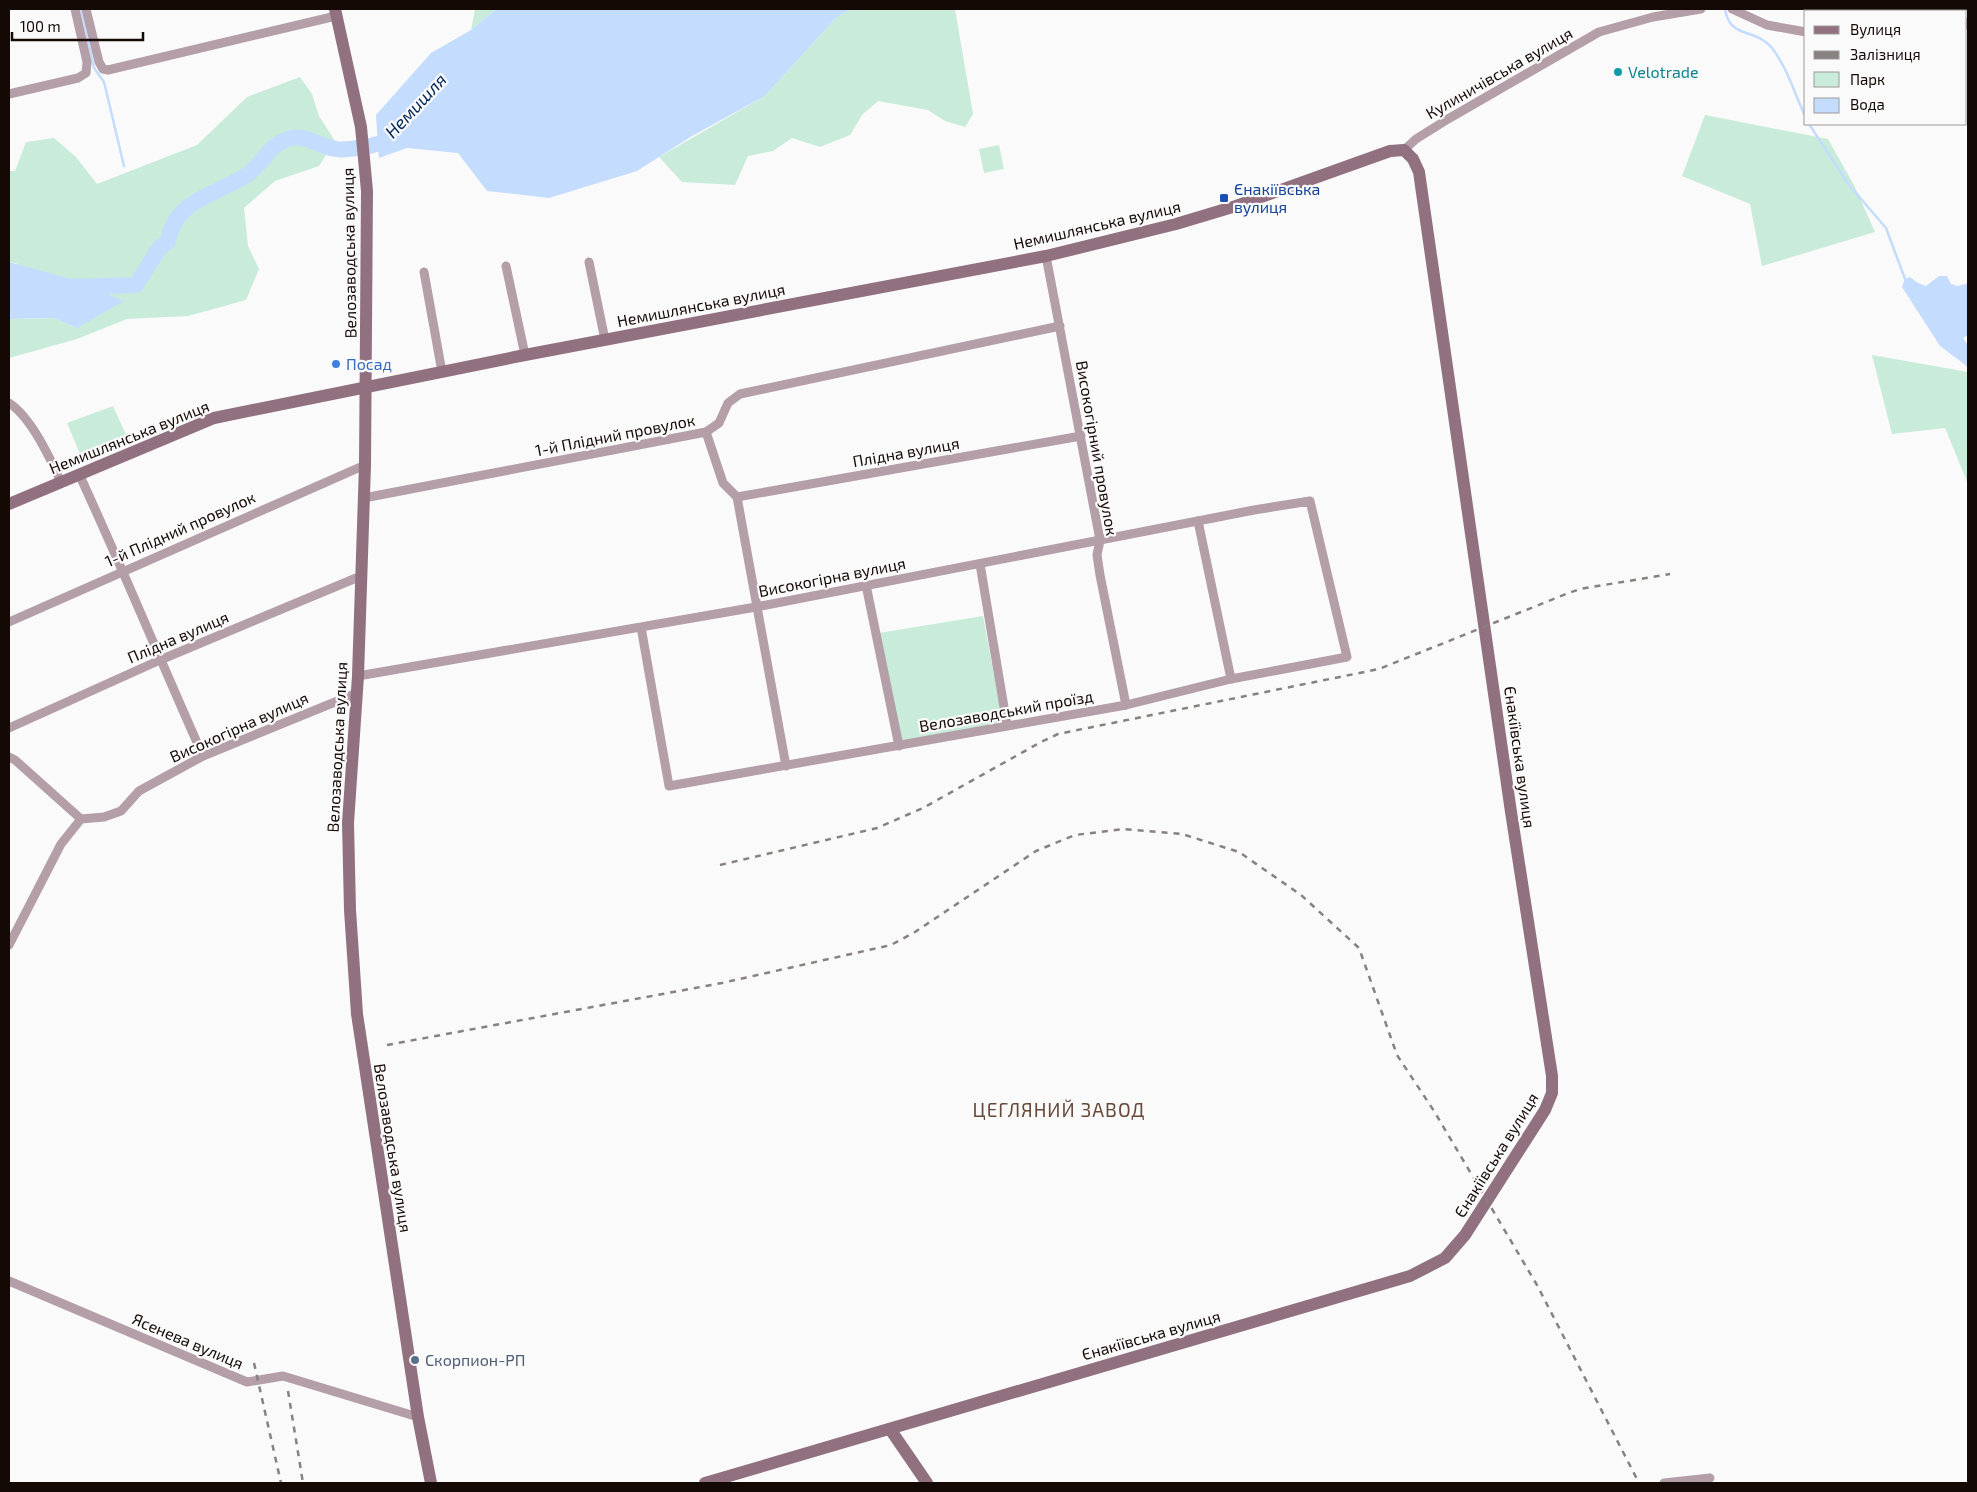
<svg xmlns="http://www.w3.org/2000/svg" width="1977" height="1492" viewBox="0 0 1977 1492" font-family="'Exo 2',sans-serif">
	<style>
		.green { fill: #c8ecd9 }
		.water { fill: #c4dcfd }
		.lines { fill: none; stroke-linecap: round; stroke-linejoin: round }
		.stream { stroke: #c4dcfd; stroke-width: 2.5 }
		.river { stroke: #c4dcfd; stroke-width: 16 }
		.street { stroke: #b49ea8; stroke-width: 9 }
		.secondary { stroke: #917180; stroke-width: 12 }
		.rail { stroke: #87817f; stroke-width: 2.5; stroke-dasharray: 6 6; stroke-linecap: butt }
		.culture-dot { fill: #0f9aa8; stroke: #fafafa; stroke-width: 2 }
		.transit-dot { fill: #1a4fb4; stroke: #fafafa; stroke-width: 2 }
		.shop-dot { fill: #3f7fe0; stroke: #fafafa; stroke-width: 2 }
		.service-dot { fill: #5c6f8a; stroke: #fafafa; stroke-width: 2 }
		.labels { text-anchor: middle; stroke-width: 4.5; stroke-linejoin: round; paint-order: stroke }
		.culture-label { font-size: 16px; fill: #0d838f; stroke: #fafafa; text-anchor: start }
		.street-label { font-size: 16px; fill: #150905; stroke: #fafafa }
		.transit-label { font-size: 16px; fill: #164399; stroke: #fafafa; text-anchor: start }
		.shop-label { font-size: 16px; fill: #366cbe; stroke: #fafafa; text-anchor: start }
		.service-label { font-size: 16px; fill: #4e5e75; stroke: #fafafa; text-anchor: start }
		.water-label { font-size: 18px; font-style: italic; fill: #032a5a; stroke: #fafafa }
		.quarter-label { font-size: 19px; letter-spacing: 1px; fill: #67493a; stroke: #fafafa }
	</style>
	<rect width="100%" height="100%" fill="#fafafa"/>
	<g class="green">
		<path d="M475 9H496L471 30Z"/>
		<path d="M851 9H955L973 114 965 127 945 121 928 110 878 101 862 115 850 135 820 147 792 138 773 151 748 156 735 185 682 182 659 157 765 96 836 18Z"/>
		<path d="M300 77 312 94 319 116 335 141 319 166 275 181 244 208 248 246 259 269 246 300 188 316 127 319 77 339 9 358V319L54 318 77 328 16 263 9 262V171H15L26 142 54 138 76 157 97 184 197 145 247 97Z"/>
		<path d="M1705 115 1828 139 1854 185 1875 232 1762 266 1750 204 1682 176Z"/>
		<path d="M999 145 1004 169 984 173 979 149Z"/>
		<path d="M1872 355 1968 372V484L1945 428 1892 434Z"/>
		<path d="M113 406 127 437 81 456 67 423Z"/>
		<path d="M983 616 1002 718 999 723 905 742 900 738 879 633Z"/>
	</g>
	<g class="water">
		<path d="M496 9H851L836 18 765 96 692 136 637 171 549 198 487 191 458 153 407 148 379 158 376 115 431 53 471 30Z"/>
		<path d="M9 262 72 279 124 301 77 328 54 318 9 319Z"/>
		<path d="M1939 276H1947L1951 284 1958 286 1968 283V335L1963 338 1968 345V367L1940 346 1902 287 1905 279 1910 277 1918 283 1926 286Z"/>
	</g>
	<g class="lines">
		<g class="stream">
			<path d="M81 9 94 68 104 82 124 166"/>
			<path d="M1725 9C1730 40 1755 27 1772 48 1788 69 1795 95 1806 118"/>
			<path d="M1809 124 1849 185 1886 228 1905 279"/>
		</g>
		<path class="river" d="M67 287 136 285 160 247 168 242C174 199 218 195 248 174 263 163 271 142 292 138 307 135 321 147 336 149 345 151 380 145 388 140 391 138 393 134 395 131"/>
		<g class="street">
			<path d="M86 9 99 62 103 69 108 70 336 16"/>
			<path d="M1732 9 1767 25 1806 32"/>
			<path d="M1857 11V9"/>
			<path d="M1966 25 1968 22"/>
			<path d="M9 94 78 78 86 73 87 62 75 9"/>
			<path d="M1404 150 1416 139 1448 119 1599 32 1653 17 1701 9"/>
			<path d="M1046 256 1100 540 1097 555 1100 575 1126 705"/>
			<path d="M589 262 605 340"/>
			<path d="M506 266 525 355"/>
			<path d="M424 272 442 372"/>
			<path d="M9 403C31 417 50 458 61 482"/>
			<path d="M706 432 723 483 737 497 786 766"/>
			<path d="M79 474C122 567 161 662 203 756"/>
			<path d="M737 497 1081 436"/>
			<path d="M364 498 706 432 719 423 728 403 740 394 1060 326"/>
			<path d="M1198 521 1231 679"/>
			<path d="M980 564 1007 725"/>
			<path d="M866 585 899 746"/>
			<path d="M9 622 365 465"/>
			<path d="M358 676 756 607 1254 510 1310 501 1347 657 1231 679 1126 705 669 786 641 627"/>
			<path d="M9 728 160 660 361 576"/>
			<path d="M9 757 15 760 81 819"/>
			<path d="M9 945 61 844 81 819 104 817 121 811 139 791 203 756 357 693"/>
			<path d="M9 1281 247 1382 283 1376 418 1417"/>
			<path d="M1664 1483 1710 1478"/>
		</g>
		<g class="secondary">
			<path d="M335 9 361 127 367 191 365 465 358 676 348 823 350 910 357 1014 418 1417 431 1483"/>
			<path d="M9 504 214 418 525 355 1046 256 1176 224 1236 206 1390 151 1404 150 1413 159 1419 172 1511 812 1552 1076V1093L1545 1110 1465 1235 1445 1258 1410 1276 705 1483"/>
			<path d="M890 1429 927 1483"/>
		</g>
		<g class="rail">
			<path d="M720 865 877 828 923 808 1041 742 1058 734 1379 669 1566 594 1580 589 1670 574"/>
			<path d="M387 1045 722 983 891 945 915 932 1036 851 1075 835 1123 829 1182 834 1239 852 1301 895 1359 948 1397 1055 1434 1111 1537 1285 1639 1483"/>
			<path d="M254 1363 281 1483"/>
			<path d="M288 1391 303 1483"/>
		</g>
	</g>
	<circle class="culture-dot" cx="1618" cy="72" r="5"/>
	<rect class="transit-dot" x="1219" y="193" width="10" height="10" rx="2.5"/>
	<circle class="shop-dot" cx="336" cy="364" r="5"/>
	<circle class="service-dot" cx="415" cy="1360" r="5"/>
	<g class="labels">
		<g class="culture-label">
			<text x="1628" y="78">Velotrade</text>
		</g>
		<g class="street-label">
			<text transform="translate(1499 73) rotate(-30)" y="6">Кулиничівська вулиця</text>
			<text transform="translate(1097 225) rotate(-13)" y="6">Немишлянська вулиця</text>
			<text transform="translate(349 253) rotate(-91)" y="6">Велозаводська вулиця</text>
			<text transform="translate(701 305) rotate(-11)" y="6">Немишлянська вулиця</text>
			<text transform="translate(615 435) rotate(-11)" y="6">1-й Плідний провулок</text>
			<text transform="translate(129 437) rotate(-22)" y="6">Немишлянська вулиця</text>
			<text transform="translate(1097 448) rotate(80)" y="6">Високогірний провулок</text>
			<text transform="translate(906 452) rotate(-10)" y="6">Плідна вулиця</text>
			<text transform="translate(180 529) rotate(-24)" y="6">1-й Плідний провулок</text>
			<text transform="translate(832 577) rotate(-11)" y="6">Високогірна вулиця</text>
			<text transform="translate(178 637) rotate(-23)" y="6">Плідна вулиця</text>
			<text transform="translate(1006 711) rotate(-10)" y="6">Велозаводський проїзд</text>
			<text transform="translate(239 727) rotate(-24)" y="6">Високогірна вулиця</text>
			<text transform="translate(337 747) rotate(-87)" y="6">Велозаводська вулиця</text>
			<text transform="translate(1520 757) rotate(82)" y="6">Єнакіївська вулиця</text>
			<text transform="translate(393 1148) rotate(81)" y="6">Велозаводська вулиця</text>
			<text transform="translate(1496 1155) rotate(-58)" y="6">Єнакіївська вулиця</text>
			<text transform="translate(1151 1335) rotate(-16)" y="6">Єнакіївська вулиця</text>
			<text transform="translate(188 1341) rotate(23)" y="6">Ясенева вулиця</text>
		</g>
		<g class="transit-label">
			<text x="1234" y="195">Єнакіївська<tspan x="1234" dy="18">вулиця</tspan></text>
		</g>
		<g class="shop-label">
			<text x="346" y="370">Посад</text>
		</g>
		<g class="service-label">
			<text x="425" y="1366">Скорпион-РП</text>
		</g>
		<g class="water-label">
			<text transform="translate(416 106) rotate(-47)" y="6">Немишля</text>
		</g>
		<g class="quarter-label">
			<text x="1059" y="1117">ЦЕГЛЯНИЙ ЗАВОД</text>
		</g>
	</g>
	<rect width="1977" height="1492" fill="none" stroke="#150905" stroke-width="20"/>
	<rect x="1804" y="10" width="162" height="115" fill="#fafafa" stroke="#9e9a98"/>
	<rect x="1814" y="26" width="25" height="8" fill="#917180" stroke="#9e9a98"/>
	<text x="1850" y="35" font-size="15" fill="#150905">Вулиця</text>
	<rect x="1814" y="51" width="25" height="8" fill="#87817f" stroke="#9e9a98"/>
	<text x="1850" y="60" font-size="15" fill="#150905">Залізниця</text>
	<rect x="1814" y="72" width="25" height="15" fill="#c8ecd9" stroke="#9e9a98"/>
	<text x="1850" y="85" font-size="15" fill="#150905">Парк</text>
	<rect x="1814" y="98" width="25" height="15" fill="#c4dcfd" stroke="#9e9a98"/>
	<text x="1850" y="110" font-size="15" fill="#150905">Вода</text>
	<path d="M12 32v8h131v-8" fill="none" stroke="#150905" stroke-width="2.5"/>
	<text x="20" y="32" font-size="15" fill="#150905" stroke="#fafafa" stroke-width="4" paint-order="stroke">100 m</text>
</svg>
